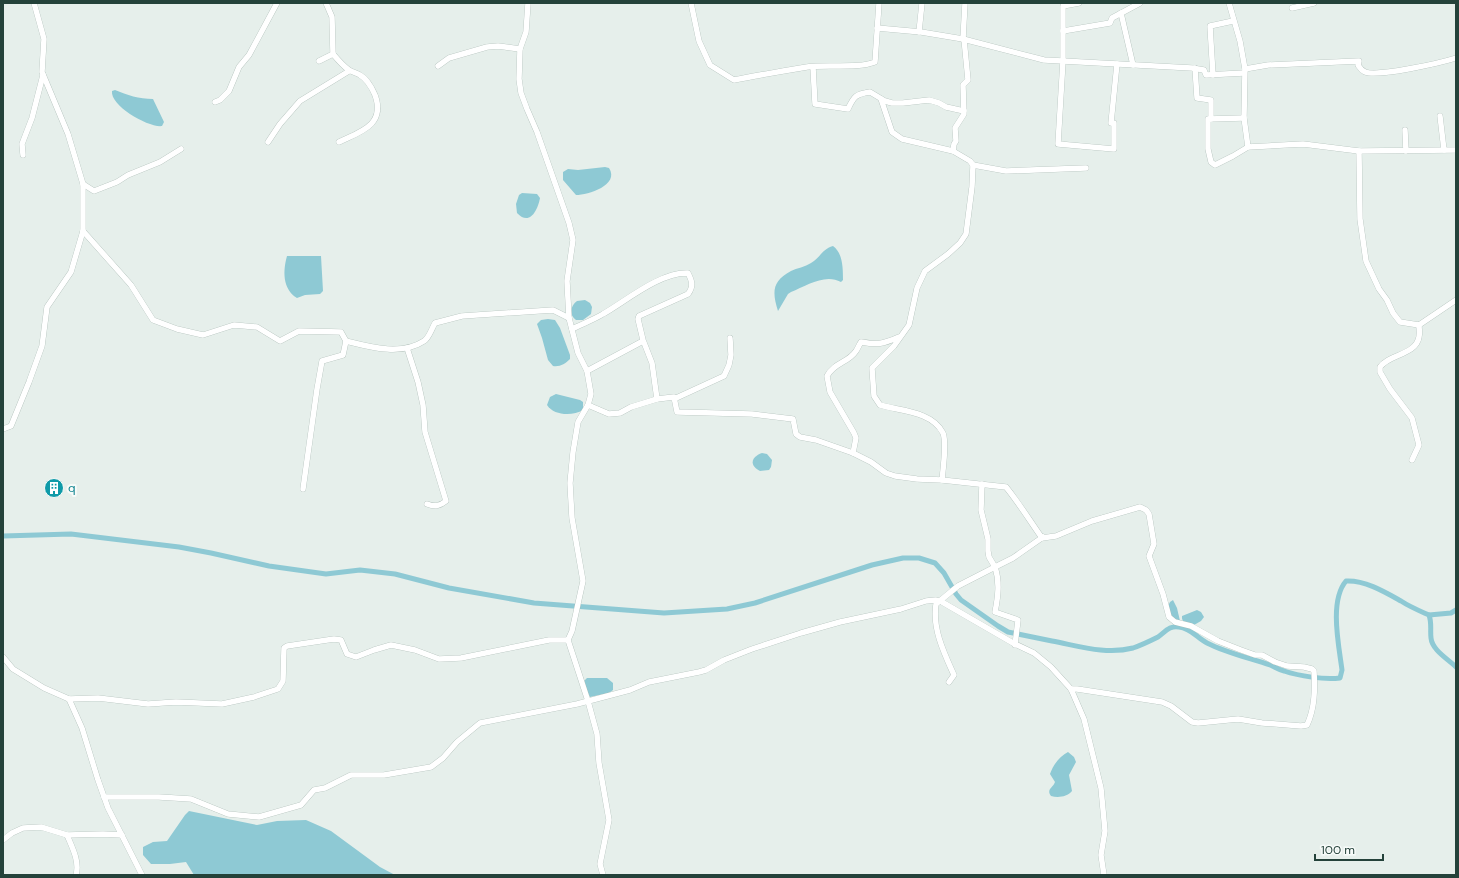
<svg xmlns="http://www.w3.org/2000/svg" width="1459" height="878" viewBox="0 0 1459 878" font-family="'DM Sans',sans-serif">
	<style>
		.water { fill: #8ec9d4 }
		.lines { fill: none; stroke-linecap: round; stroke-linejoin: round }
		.canal { stroke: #8ec9d4; stroke-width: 5 }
		.street-casing { stroke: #a8b8b2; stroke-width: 6 }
		.street { stroke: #fff; stroke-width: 5.5 }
		.labels { text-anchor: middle; stroke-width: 4; stroke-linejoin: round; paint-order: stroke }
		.culture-label { font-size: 12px; fill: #0d838f; stroke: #f7fbf9; text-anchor: start }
	</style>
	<rect width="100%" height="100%" fill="#e6efeb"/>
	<g class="water">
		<path d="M115 90C127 95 139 99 153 99L164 122 162 126C149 128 110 106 112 91Z"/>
		<path d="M605 167 609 168C620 185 588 195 576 195L563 180V172L568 169 578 170Z"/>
		<path d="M522 193 537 194 540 198C538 209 530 227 517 213L516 204 519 195Z"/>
		<path d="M833 246C843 253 843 269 843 280L841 282C825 273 806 286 791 292L788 294 778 311C772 292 772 281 791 271 797 268 805 267 811 263 820 258 822 249 833 246Z"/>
		<path d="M287 256H321L323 291 320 294 305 295 297 298C282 289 283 270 287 256Z"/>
		<path d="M585 300 590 303 592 307 591 314 583 320H576C569 315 570 306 577 301Z"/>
		<path d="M548 319 555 320 560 328 570 355V359C565 364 560 367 553 366L548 360 542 338 537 324 541 320Z"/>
		<path d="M556 394 580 400 583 402V410C573 416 554 416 547 405L550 397Z"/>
		<path d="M762 453 767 454 772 460 771 467 769 470 760 471C749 465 751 457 762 453Z"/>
		<path d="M1173 600 1177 608 1180 621 1173 620 1168 606 1170 602Z"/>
		<path d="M1197 610 1201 612 1204 617 1201 621 1194 625C1188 624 1181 623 1182 616Z"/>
		<path d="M587 678H607L613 683V690L609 693 590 697 586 690 584 681Z"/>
		<path d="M1068 752 1074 757 1076 762 1069 775 1072 791C1067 797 1058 798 1051 796 1046 789 1053 788 1055 782L1050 774C1053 765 1060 756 1068 752Z"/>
		<path d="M189 811 257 825 277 821 306 820 331 831 380 867 395 875H194L186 862 170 864H151L143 855V847L153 842 167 841 185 815Z"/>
	</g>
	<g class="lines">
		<g class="canal">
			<path d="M3 536 71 534 179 547 211 553 269 566 326 574 360 570 395 574 449 588 534 603 664 613 727 609 755 603 872 565 903 558H919L935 563 944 573 956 594 961 600 998 626 1008 632C1023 635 1037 638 1052 641 1079 646 1106 655 1133 648 1142 645 1150 641 1158 637 1165 632 1170 625 1179 627 1191 628 1197 638 1207 643 1227 653 1249 658 1270 665 1275 667 1279 670 1284 671 1299 676 1324 680 1340 678L1342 670C1339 646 1329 601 1346 581 1365 580 1385 592 1401 601 1410 607 1420 611 1429 615 1432 623 1430 630 1431 638 1432 650 1448 659 1456 667"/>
			<path d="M1429 615 1451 613 1456 610"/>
		</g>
		<defs>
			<g id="street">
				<path d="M528 3 526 32 520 49 519 79 521 93 527 109 537 132 569 223 573 240 567 281 569 318 578 353 587 371 591 394 588 405 578 422 573 452 570 483 572 518 583 581 572 631 568 640 588 701 597 734 599 763 609 820 600 864 603 875"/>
				<path d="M691 3 699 41 710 65 734 80C759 75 783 71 807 67 827 64 857 69 875 62L879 3"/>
				<path d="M1079 3 1063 6V61L1058 144 1114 149V123H1111L1117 64"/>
				<path d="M1229 3 1240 41 1245 69 1244 118 1248 147 1303 144 1359 151 1456 150"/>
				<path d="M1292 8 1314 3"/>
				<path d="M1121 13 1133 65"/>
				<path d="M877 28 921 32 963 39 1044 60 1192 68 1204 70 1206 75 1244 73"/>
				<path d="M1063 31 1110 23 1112 18 1140 3"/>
				<path d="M919 32 922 3"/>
				<path d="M963 39 965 3"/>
				<path d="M333 54C338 60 343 66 349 70 352 72 357 73 360 75 367 79 372 88 375 95 386 125 360 132 339 142"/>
				<path d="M319 61 333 54 332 17 326 3"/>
				<path d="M438 66 449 58 487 47 498 46 520 49"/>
				<path d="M813 67 815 104 848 109C854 96 856 94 870 92L885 101 892 103H903L929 100 939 103 946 107 964 111"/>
				<path d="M1195 68 1197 98 1211 100V119"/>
				<path d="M1245 69 1268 65 1359 61 1358 65C1360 68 1361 70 1365 72 1378 77 1440 63 1456 58"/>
				<path d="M1213 75 1210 26 1233 21"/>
				<path d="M881 99 892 132 902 139 953 151"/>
				<path d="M215 102 220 100 229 91 239 67 249 55 277 3"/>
				<path d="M1440 116 1444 150"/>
				<path d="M1244 118 1208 119V149L1211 162 1215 165 1233 156 1248 147"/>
				<path d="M1405 130 1406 151"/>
				<path d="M268 142 280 124 300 101 349 71"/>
				<path d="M1359 151 1360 219 1366 261 1379 289 1387 300 1393 313 1400 322 1419 325 1456 300"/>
				<path d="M23 155 22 144 32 118 43 75"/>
				<path d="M973 165 1006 171 1086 168"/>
				<path d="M83 184 94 191 117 182 128 175 160 162 181 149"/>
				<path d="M83 231 131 285 153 320 177 329 203 335 234 325 257 327 280 341 299 331 341 332 346 341C370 347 401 356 424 341 429 338 432 328 435 323L462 316 553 310 569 318"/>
				<path d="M572 329C582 324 593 320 603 314 626 301 660 272 688 273 692 281 694 286 688 294L639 316 638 319 643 340 652 363 657 399"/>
				<path d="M407 348 418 382 423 405 425 432 446 501C440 506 435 507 427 504"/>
				<path d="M587 371 643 341"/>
				<path d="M674 399 724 376 729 365 731 355 730 338"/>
				<path d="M588 405 609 414 620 413 631 407 657 399 674 397 677 412 752 414 793 419 796 434 800 437 816 440 853 453 871 462 886 473 895 476 917 479 942 480C943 469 947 443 943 433 932 411 900 411 880 405L874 396 872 368 894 346 909 325 917 288 925 271 948 254 960 243 966 234 972 187 973 165 970 161 953 151 954 144 956 141 955 128 964 114 963 85 968 80 964 39"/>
				<path d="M3 429 11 426 29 382 42 346 47 307 71 272 83 231V184L68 134 42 72 44 39 34 3"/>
				<path d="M853 453 856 438 854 433 830 392 827 376C835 362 848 363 856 351 858 348 859 345 861 342 878 345 883 344 899 337"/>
				<path d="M1412 460 1419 445 1412 418 1390 389 1380 372V367C1389 354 1416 355 1419 337 1420 333 1419 329 1419 325"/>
				<path d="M942 480 1006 487C1019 503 1030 521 1042 538L1056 536 1092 521 1140 507 1146 510 1149 514 1154 544 1149 556 1163 594 1169 617 1175 622 1191 626 1218 641 1241 650 1255 655H1262L1275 662 1287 666 1304 667 1312 669 1314 671C1315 689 1315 708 1307 725L1301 726 1262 723 1238 719 1198 723 1192 722 1171 706 1162 702 1077 689H1071"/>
				<path d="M303 489 317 389 322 361 343 355 346 341"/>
				<path d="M1015 645 1018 620 995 612C998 597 1000 582 995 567L1013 558 1043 537"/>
				<path d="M3 657 13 669 44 688 69 699 82 728 98 780 108 808 142 875"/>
				<path d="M949 682 954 675C944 653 932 628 936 604L958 586 995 567 989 557 988 551V539L981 510 982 484"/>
				<path d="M69 699 98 698 148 704 176 702 222 704 254 697 278 689 283 681 284 648 287 646 334 639 341 640 347 654 356 657 374 650 391 645 415 650 439 659 461 658 549 640H568"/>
				<path d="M104 797H159L191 799 228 814 259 817 301 805 314 790 325 788 351 775H384L431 767 443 758 457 742 480 723 577 704 630 690 649 682 699 672 706 670 724 660 752 649 801 633 840 622 901 609 926 601 936 600 942 602 1013 643 1034 653 1051 667 1071 689 1084 719 1101 788 1105 831 1101 855 1104 875"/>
				<path d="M67 835C72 847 80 862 76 875"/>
				<path d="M3 840 12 833 23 828 41 827 67 835 103 834 122 835"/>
			</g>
		</defs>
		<use href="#street" class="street-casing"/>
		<use href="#street" class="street"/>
	</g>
	<defs>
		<symbol id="building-disc" viewBox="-11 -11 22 22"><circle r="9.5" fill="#0f9aa8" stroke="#f7fbf9"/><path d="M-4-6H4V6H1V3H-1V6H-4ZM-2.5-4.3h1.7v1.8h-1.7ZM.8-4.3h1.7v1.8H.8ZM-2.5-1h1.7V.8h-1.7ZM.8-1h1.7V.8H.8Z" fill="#fff"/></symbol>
	</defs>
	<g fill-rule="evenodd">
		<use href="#building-disc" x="43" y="477" width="22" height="22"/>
	</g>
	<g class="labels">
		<g class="culture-label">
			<text x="68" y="492">q</text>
		</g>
	</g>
	<rect width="1459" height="878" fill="none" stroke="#24423a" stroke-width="8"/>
	<path d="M1315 854v6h68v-6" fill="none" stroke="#24423a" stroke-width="2"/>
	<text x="1321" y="854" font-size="12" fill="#24423a" stroke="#f7fbf9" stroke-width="3" paint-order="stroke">100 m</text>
</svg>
